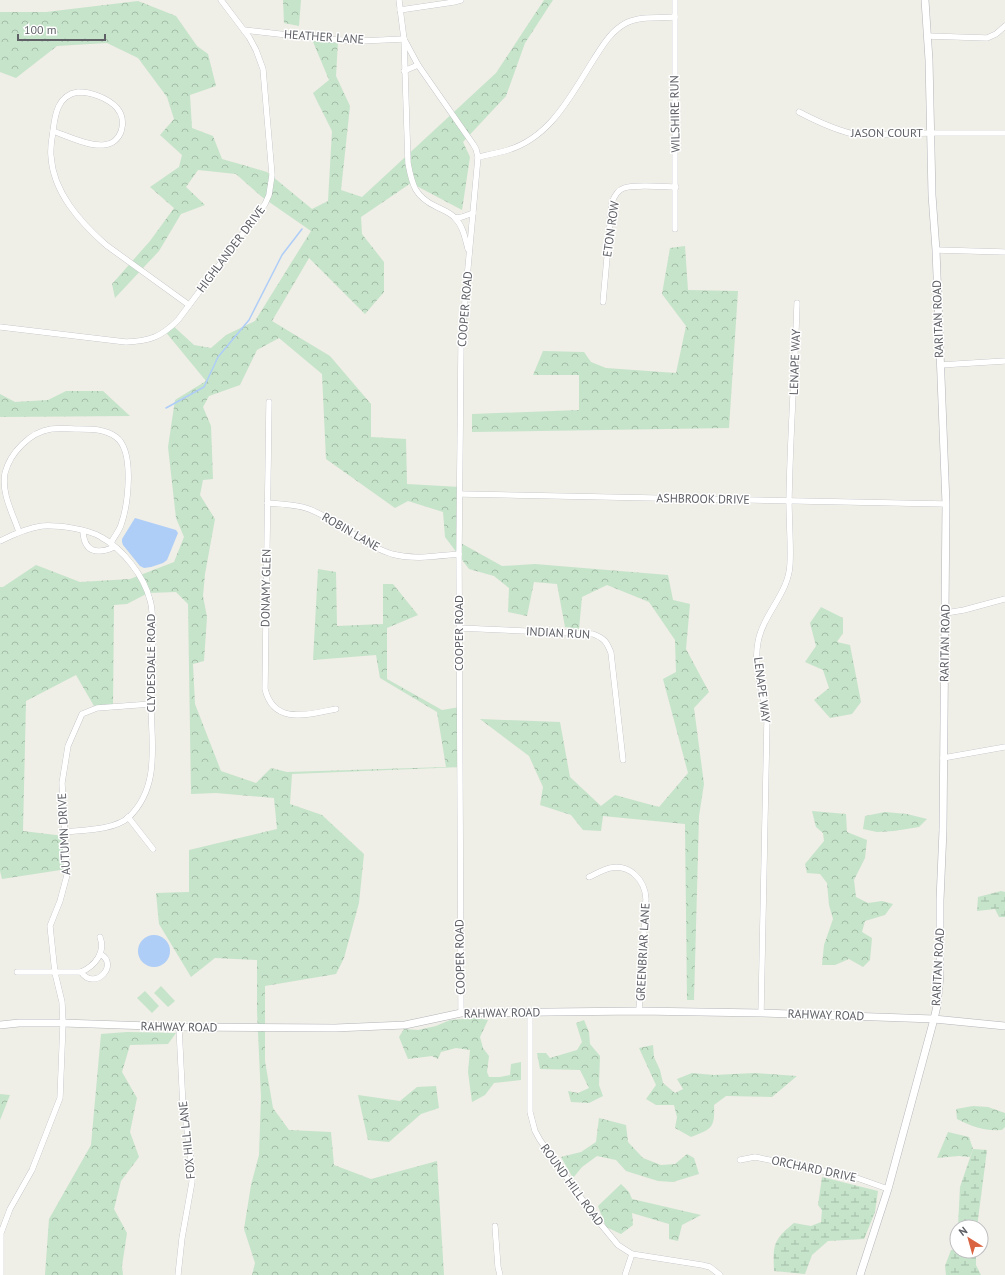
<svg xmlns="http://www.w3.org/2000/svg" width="1005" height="1275" viewBox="0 0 1005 1275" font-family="'PT Sans',sans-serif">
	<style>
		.forest { fill: url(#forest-crowns) }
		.wetland { fill: url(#wetland-marsh) }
		.pitch { fill: #c6e4ca }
		.water { fill: #aecdf7 }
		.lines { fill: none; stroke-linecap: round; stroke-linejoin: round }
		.stream { stroke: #aecdf7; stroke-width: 1.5 }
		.minor-casing { stroke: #b4b5ba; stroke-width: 6 }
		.tertiary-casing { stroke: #b4b5ba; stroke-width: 8 }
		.minor { stroke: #fff; stroke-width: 5.5 }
		.tertiary { stroke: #fff; stroke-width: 7 }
		.labels { text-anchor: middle; stroke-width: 3; stroke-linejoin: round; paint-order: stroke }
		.street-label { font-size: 12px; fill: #5e6066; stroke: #fff }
	</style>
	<defs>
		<pattern id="forest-crowns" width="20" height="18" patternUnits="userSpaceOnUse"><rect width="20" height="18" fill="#c6e4ca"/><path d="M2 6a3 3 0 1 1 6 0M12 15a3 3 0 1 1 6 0" fill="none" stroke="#a4bca8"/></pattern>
		<pattern id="wetland-marsh" width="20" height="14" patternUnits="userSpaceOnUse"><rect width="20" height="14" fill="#c6e4ca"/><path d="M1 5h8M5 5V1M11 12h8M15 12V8" fill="none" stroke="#a4bca8"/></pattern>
	</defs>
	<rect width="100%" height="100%" fill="#efeee7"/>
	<g class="forest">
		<path d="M283 0H301L299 26 284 23Z"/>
		<path d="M544 0H553L525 43 506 96 463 142 470 157 462 210 411 183 361 217 362 234 384 262V292L365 314 309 258 272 321 330 356 371 404V437L406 439 407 484 460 487 459 542 502 566 535 564 668 575 673 600 690 604 686 649 709 692 694 708 704 784 699 816 694 1000H687L685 824 603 816 601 831 583 830 571 815 540 805 543 787 529 756 480 719 560 722 570 777 601 806 615 795 659 807 688 773 663 679 676 672 675 640 649 602 607 585 582 597 579 629 565 627 557 584 534 582 527 616 508 612 509 588 494 576 469 569 445 537 443 512 408 501 395 508 326 459 322 374 279 338 257 350 240 385 209 396 203 407 211 426 213 479 203 480 200 495 215 519 205 574 203 596 207 617 204 661 193 664 195 704 221 771 256 783 271 768 287 772 446 767 437 712 380 678 376 655 313 660 318 569 336 572 337 626 383 624V584H393L418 615 387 628V679L442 710 460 707 461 767 292 774 290 804 322 815 364 854 359 903 344 958 336 974 265 986V1061L273 1108 289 1130 331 1132 334 1165 371 1179 437 1161 444 1275H252L255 1263 244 1229 251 1185 259 1155 261 1097 257 1011V960L215 958 191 977 159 924 156 893 189 892V850L277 829 274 798 216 793 191 794 188 604 176 592 148 593 127 604 114 605 113 704 94 706 76 675 26 701 23 831 64 836 67 869 2 879 0 871V587H3L36 565 80 582 130 579 174 562 184 537 176 518 168 447 175 400 206 381 164 330 170 323 194 345 211 348 226 335 255 321 311 231 262 197 236 174 198 170 186 187 205 205 181 214 159 251 115 298 112 284 150 241 174 208 150 187 179 167 182 155 160 135 174 119 167 97 138 58 107 43 57 46 16 78 0 72V12H46L138 1 176 16 197 46 208 54 216 86 190 95 192 128 213 136 222 159 267 172 312 209 328 201 332 131 313 93 329 80 311 37 338 41 336 76 350 106 341 190 362 197 496 73Z"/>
		<path d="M685 246 688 290 738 291 729 428 472 432V414L579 410V375H533L543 351 584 352 591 362 606 368 676 373 686 326 662 294 670 248Z"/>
		<path d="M66 391H103L130 416 0 417V394L15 402 48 400Z"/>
		<path d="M821 607 843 618V633L837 642 850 645 861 702 852 714 830 718 814 700 829 688 823 670 805 662 816 646 810 623Z"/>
		<path d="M812 811 846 814 847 832 867 840 865 858 854 880 856 897 868 903 882 901 893 904 885 915 865 921 862 932 872 938 870 960 863 967 849 959 835 965H822L824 945 833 919 829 905 827 883 820 874 807 873 805 864 824 841 823 833 816 827Z"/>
		<path d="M885 812 907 814 927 819 919 827 894 831 877 832 863 829 865 816Z"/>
		<path d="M477 1018 488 1020 480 1037 483 1048 489 1056 487 1072 489 1077H500L510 1075 511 1064 521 1062V1080L494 1083 485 1095 472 1102 468 1072 470 1050 456 1048 441 1052 438 1059 432 1056 408 1059 399 1037 404 1029 418 1030 436 1026 450 1020Z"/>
		<path d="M584 1020 589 1032 590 1044 600 1056 599 1085 603 1096 589 1103 571 1102 568 1091 578 1093 589 1088 580 1070 540 1069 537 1053H546L550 1058 577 1050 582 1042 576 1023Z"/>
		<path d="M127 1032 176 1033 168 1044 130 1045 122 1072 137 1098 130 1132 139 1157 121 1181 114 1209 127 1233 122 1266 123 1275H45L49 1219 91 1145 101 1034Z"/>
		<path d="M653 1045 654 1057 660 1070 663 1083 675 1093 683 1089 677 1079 692 1073 714 1075 755 1073 797 1076 772 1097 726 1096 714 1105C715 1128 712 1129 691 1137L675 1128 677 1117 674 1105H656L646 1099 656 1085 639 1048Z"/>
		<path d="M436 1086 439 1108 421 1114 389 1142 368 1140 358 1095 400 1101 417 1087Z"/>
		<path d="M0 1094 10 1095 0 1120Z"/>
		<path d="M973 1106 988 1107 1005 1113V1127L1002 1130C984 1131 973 1127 957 1119L956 1109Z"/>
		<path d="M599 1118 626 1125 628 1142 643 1158 661 1165 675 1164 687 1154 694 1158 699 1174 673 1182 658 1181 626 1171 616 1160 597 1156 582 1167 573 1178 561 1157 581 1152 596 1142Z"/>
		<path d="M948 1132 969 1137 973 1149 970 1157 959 1156 937 1158Z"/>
		<path d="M621 1184 629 1192 632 1199 701 1215 682 1225 678 1241 669 1239V1224L632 1213 633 1225 621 1234 606 1227 598 1206Z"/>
	</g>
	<g class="wetland">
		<path d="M1001 891 1005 892V917H999L995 909 977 911 978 897Z"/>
		<path d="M973 1149 987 1150 977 1227H958L960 1187Z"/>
		<path d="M822 1177 878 1191 875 1212 864 1239 828 1241 812 1255 805 1274 774 1271C773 1245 773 1240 794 1223L811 1226 821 1222 822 1210 818 1205Z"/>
		<path d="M957 1249V1251H976V1265L981 1275H946L945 1266 951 1250Z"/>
	</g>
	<g class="pitch">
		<path d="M161 986 175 1001 168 1007 154 993Z"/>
		<path d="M145 991 159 1006 152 1013 137 998Z"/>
	</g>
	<g class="water">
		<path d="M135 518 176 530 178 533 167 560 163 563 151 567 144 568 140 566 123 545 122 542V539Z"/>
		<circle cx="154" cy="951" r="16"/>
	</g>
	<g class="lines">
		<path class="stream" d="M166 408 204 387 218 357 249 320 282 255 302 229"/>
		<defs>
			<g id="minor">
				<path d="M399 0 404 39 408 163C412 185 415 197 437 207 443 210 451 213 455 218 463 226 465 238 468 249"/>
				<path d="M675 0V229"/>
				<path d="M400 10 454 2 461 0"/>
				<path d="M244 30 323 39 361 41 404 39"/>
				<path d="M927 36 987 38 996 34 1005 26"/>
				<path d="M404 39 418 65 473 144 476 149 478 157 461 345 459 554 461 1013"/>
				<path d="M404 71 418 65"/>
				<path d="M78 92C91 92 108 98 117 108 128 121 122 144 103 145 88 146 67 136 53 131 55 114 58 95 78 92Z"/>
				<path d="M799 112C818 122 837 131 858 135L930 133H1005"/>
				<path d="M53 131C52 139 50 147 51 156 53 192 80 222 106 245L189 305"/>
				<path d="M478 157C487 155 498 153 508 150 551 137 571 95 594 59 603 45 611 31 626 23 640 16 660 18 675 17"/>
				<path d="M455 218 462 217 473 213"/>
				<path d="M936 250 1005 252"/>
				<path d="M603 302 612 202C614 197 618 190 624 188 636 184 663 187 676 187"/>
				<path d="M0 327 126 342C150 341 161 337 178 320L265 204 269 195 272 175 263 69 256 50 249 37 221 0"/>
				<path d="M940 365 1005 361"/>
				<path d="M269 402 265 689C274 726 309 714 336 709"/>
				<path d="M460 494 946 504"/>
				<path d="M267 503C281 504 296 504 309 509 338 520 362 545 392 554 414 560 437 556 459 554"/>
				<path d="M83 531C84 552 97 555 114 547"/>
				<path d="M19 532C13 514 1 493 5 473 10 453 30 432 51 429 60 428 70 429 79 429 92 429 105 429 116 437 135 451 128 505 121 525 119 531 114 537 111 543"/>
				<path d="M0 541C14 534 27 528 42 526 58 525 88 529 101 537 123 549 144 576 150 600 153 609 152 620 153 630 153 654 152 678 151 702 151 742 161 786 129 817 115 830 84 830 65 832"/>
				<path d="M946 613 964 610 1005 599"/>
				<path d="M459 628 593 634C604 638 607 642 611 653L623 760"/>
				<path d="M943 758 1005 747"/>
				<path d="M128 817 153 849"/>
				<path d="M589 877C596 874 602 870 610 868 630 864 645 880 646 899L639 1011"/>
				<path d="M17 972H81C95 966 106 952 100 937"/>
				<path d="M81 972C95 992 120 964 100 954"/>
				<path d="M530 1012V1112L535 1131 540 1140 594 1216 618 1245 632 1254 702 1265 710 1267 720 1275"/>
				<path d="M761 1013 767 720C764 695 753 668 758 642 763 614 789 593 790 564 791 543 789 522 789 501 790 435 795 369 797 303"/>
				<path d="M740 1160 755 1157 779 1162 857 1178 888 1189"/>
				<path d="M495 1226 498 1267 500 1275"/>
				<path d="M1 1275V1233L10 1209 32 1170 60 1098 63 1023 62 1002 55 973 50 926 60 901 67 875 62 783 68 746 82 714 97 708 151 704"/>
				<path d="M178 1275 182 1238 192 1182V1168L185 1114 183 1107 179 1027"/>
				<path d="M625 1275 632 1254"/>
			</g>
			<g id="tertiary">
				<path d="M0 1025 19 1023H63L179 1027 335 1028 405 1025 461 1013 639 1011 761 1013 934 1019 1005 1026"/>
				<path d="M860 1275 888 1189 934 1019 937 1006 940 975V900L943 830 946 504 936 250 932 195 929 60 925 0"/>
			</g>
		</defs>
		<use href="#minor" class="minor-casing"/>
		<use href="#tertiary" class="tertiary-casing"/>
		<use href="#minor" class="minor"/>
		<use href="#tertiary" class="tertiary"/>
	</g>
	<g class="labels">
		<g class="street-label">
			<text transform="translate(324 37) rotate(4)" y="4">HEATHER LANE</text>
			<text transform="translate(675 114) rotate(-91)" y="4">WILSHIRE RUN</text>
			<text x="887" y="137">JASON COURT</text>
			<text transform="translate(611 229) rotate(-82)" y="4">ETON ROW</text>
			<text transform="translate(231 249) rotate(-53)" y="4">HIGHLANDER DRIVE</text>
			<text transform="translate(465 309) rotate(-85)" y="4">COOPER ROAD</text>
			<text transform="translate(938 319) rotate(-92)" y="4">RARITAN ROAD</text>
			<text transform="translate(795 362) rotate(-88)" y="4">LENAPE WAY</text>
			<text transform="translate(703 499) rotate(1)" y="4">ASHBROOK DRIVE</text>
			<text transform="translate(351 532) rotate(30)" y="4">ROBIN LANE</text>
			<text transform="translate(266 588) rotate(-89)" y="4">DONAMY GLEN</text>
			<text transform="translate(459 633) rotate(-90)" y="4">COOPER ROAD</text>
			<text transform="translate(558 633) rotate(3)" y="4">INDIAN RUN</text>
			<text transform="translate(945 643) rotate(-89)" y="4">RARITAN ROAD</text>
			<text transform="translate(151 663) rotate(-90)" y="4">CLYDESDALE ROAD</text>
			<text transform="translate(762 690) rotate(83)" y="4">LENAPE WAY</text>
			<text transform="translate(64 834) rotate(-93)" y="4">AUTUMN DRIVE</text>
			<text transform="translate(643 952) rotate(-87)" y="4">GREENBRIAR LANE</text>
			<text transform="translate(460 957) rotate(-91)" y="4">COOPER ROAD</text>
			<text transform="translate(938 967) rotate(-87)" y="4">RARITAN ROAD</text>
			<text transform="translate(502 1013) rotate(-1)" y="4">RAHWAY ROAD</text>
			<text transform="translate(826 1015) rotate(2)" y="4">RAHWAY ROAD</text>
			<text transform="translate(179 1027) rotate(1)" y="4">RAHWAY ROAD</text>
			<text transform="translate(187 1140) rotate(-96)" y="4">FOX HILL LANE</text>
			<text transform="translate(814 1169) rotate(12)" y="4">ORCHARD DRIVE</text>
			<text transform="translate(572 1185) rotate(54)" y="4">ROUND HILL ROAD</text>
		</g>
	</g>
	<g transform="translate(969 1239) rotate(323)"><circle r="19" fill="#ffffff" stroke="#bfbfc2"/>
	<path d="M0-3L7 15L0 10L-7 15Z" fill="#da6342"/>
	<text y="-6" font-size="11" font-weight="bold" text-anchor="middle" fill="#5e6066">N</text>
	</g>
	<path d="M18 34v6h87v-6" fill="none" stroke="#5e6066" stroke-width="2"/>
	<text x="24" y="34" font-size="12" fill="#5e6066" stroke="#ffffff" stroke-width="3" paint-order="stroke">100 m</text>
</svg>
